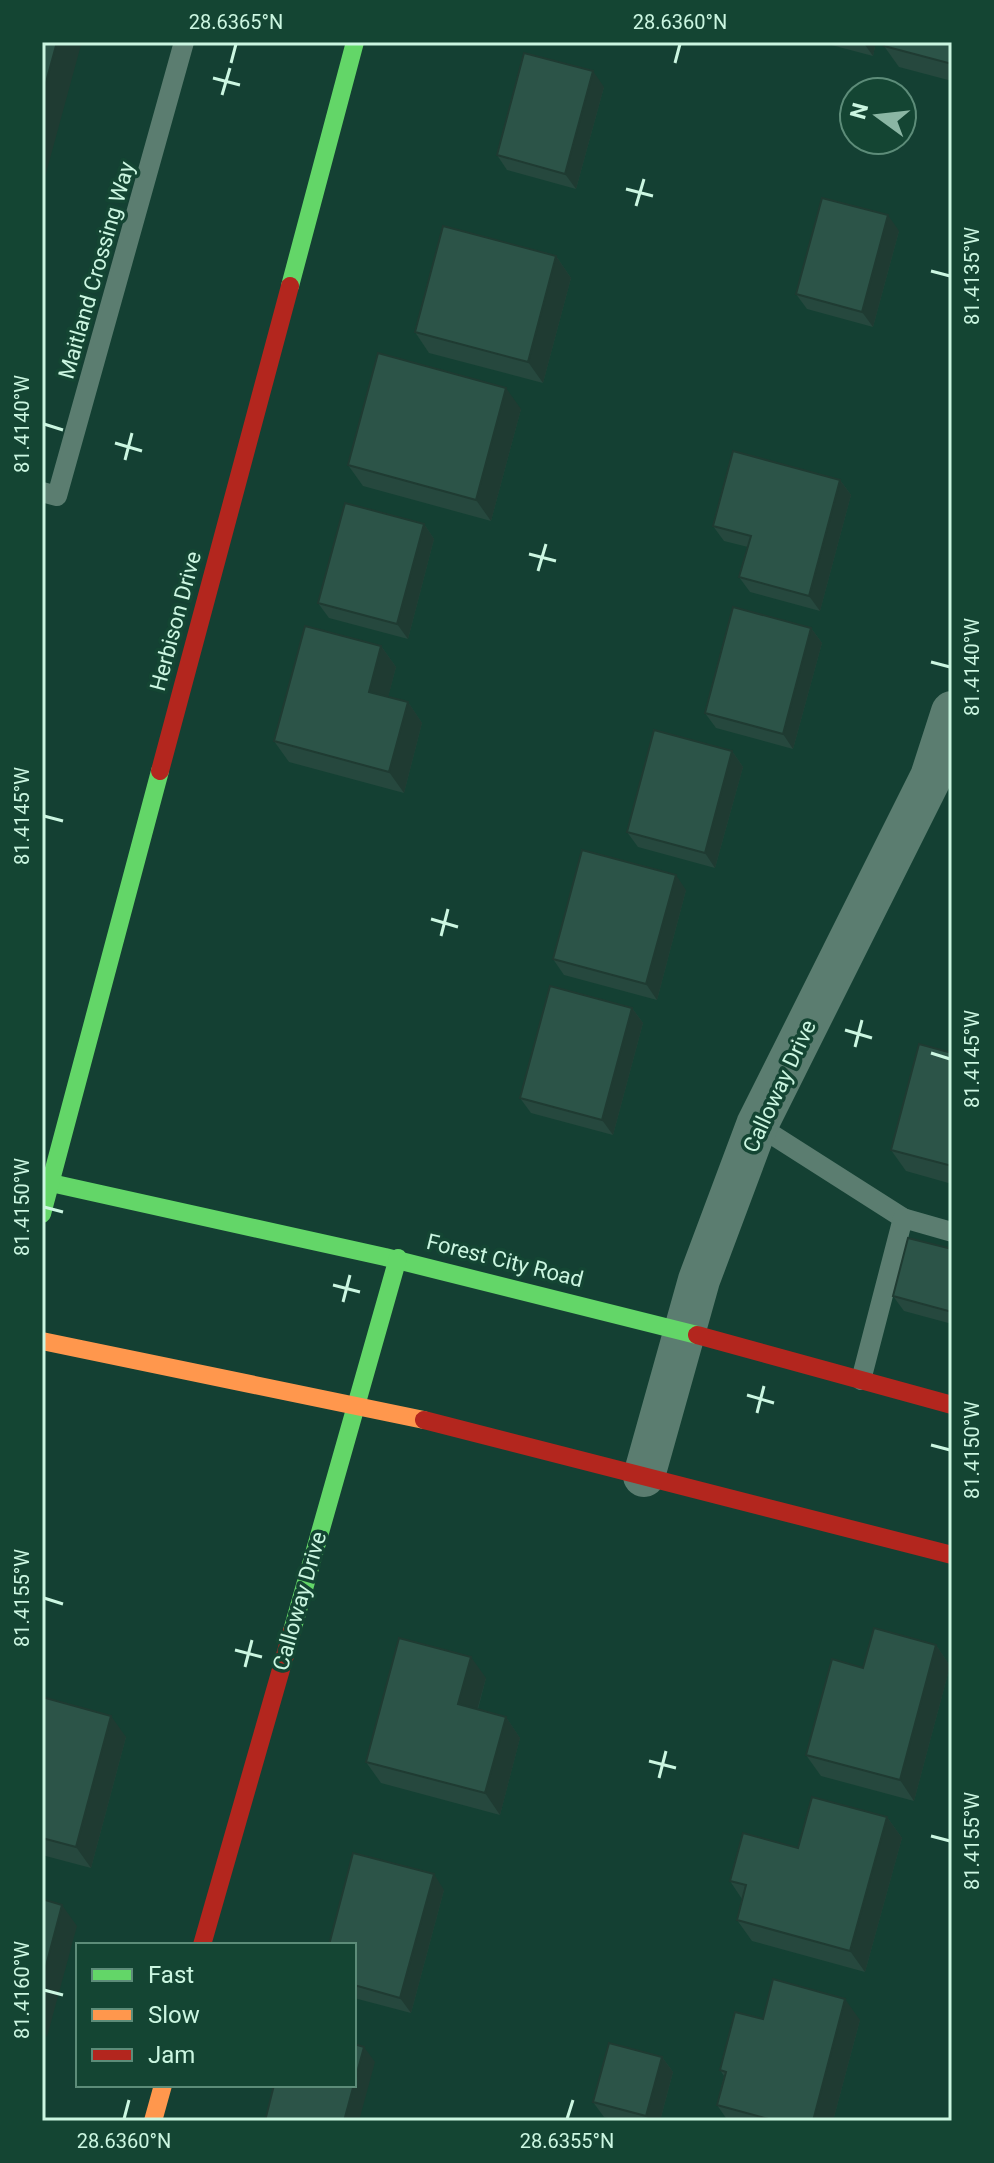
<svg xmlns="http://www.w3.org/2000/svg" width="994" height="2163" viewBox="0 0 994 2163" font-family="Roboto,sans-serif">
	<style>
		.lines { fill: none; stroke-linecap: round; stroke-linejoin: round }
		.lane { stroke: #5b7d70; stroke-width: 20 }
		.street { stroke: #5b7d70; stroke-width: 42 }
		.fast { stroke: #63d668; stroke-width: 18 }
		.slow { stroke: #ff974d; stroke-width: 18 }
		.jam { stroke: #b3261e; stroke-width: 18 }
		.wall { fill: #26483e }
		.shaded-wall { fill: #1f3b32 }
		.building { fill: #2c5448; stroke: #1f3b32; stroke-width: 2 }
		.ticks { fill: none; stroke: #cbf6e1; stroke-width: 3 }
		.labels { text-anchor: middle; stroke-width: 7; stroke-linejoin: round; paint-order: stroke }
		.street-label { font-size: 22px; fill: #cbf6e1; stroke: #144533 }
		.neatline { fill: none; stroke: #cbf6e1; stroke-width: 3 }
		.ticks-label { font-size: 20px; text-anchor: middle; fill: #cbf6e1 }
	</style>
	<rect width="100%" height="100%" fill="#144033"/>
	<g class="lines">
		<g class="lane">
			<path d="M42 492 57 496 184 42"/>
			<path d="M757 1125 903 1218"/>
			<path d="M861 1380 903 1218 952 1232"/>
		</g>
		<path class="street" d="M644 1476 699 1280 757 1125 931 777 952 712"/>
		<g class="fast">
			<path d="M290 286 355 42"/>
			<path d="M42 1181 385 1257 697 1335"/>
			<path d="M42 1214 160 771"/>
			<path d="M292 1631 398 1258"/>
		</g>
		<g class="slow">
			<path d="M42 1341 424 1420"/>
			<path d="M153 2121 163 2085"/>
		</g>
		<g class="jam">
			<path d="M160 771 290 286"/>
			<path d="M697 1335 952 1405"/>
			<path d="M424 1420 952 1555"/>
			<path d="M202 1945 292 1631"/>
		</g>
	</g>
	<g class="wall">
		<path d="M820 42H876L873 56Z"/>
		<path d="M952 42V81L899 67 884 46Z"/>
		<path d="M604 87 576 189 507 170 497 155Z"/>
		<path d="M899 231 873 327 807 309 796 294Z"/>
		<path d="M556 256 571 278 543 383 429 353 415 332Z"/>
		<path d="M521 409 491 521 363 486 348 465Z"/>
		<path d="M840 480 851 495 820 611 750 592 739 577 748 547 724 541 713 526Z"/>
		<path d="M424 524 434 539 408 639 329 618 318 603Z"/>
		<path d="M811 628 822 643 793 749 716 728 705 713Z"/>
		<path d="M381 646 396 667 388 697 408 702 422 723 404 793 289 762 274 741Z"/>
		<path d="M732 751 743 767 715 868 638 847 627 832Z"/>
		<path d="M686 890 657 1000 564 975 553 959Z"/>
		<path d="M632 1008 643 1023 613 1135 531 1113 520 1098Z"/>
		<path d="M952 1053V1184L906 1171 891 1150Z"/>
		<path d="M952 1249V1324L904 1311 893 1296Z"/>
		<path d="M936 1645 950 1666 914 1801 821 1776 806 1755 863 1668Z"/>
		<path d="M486 1678 478 1709 506 1717 520 1738 500 1815 381 1783 366 1762Z"/>
		<path d="M42 1697 126 1737 91 1868 42 1855Z"/>
		<path d="M887 1817 902 1838 865 1972 752 1941 737 1920 742 1899 730 1881 798 1848Z"/>
		<path d="M444 1890 411 2013 354 1998V1945Z"/>
		<path d="M763 2019 860 2020 833 2121H728L717 2105 724 2076 720 2070Z"/>
		<path d="M662 2057 673 2072 660 2121H618L604 2117 593 2102Z"/>
	</g>
	<g class="shaded-wall">
		<path d="M57 42H78L81 45 42 188V97Z"/>
		<path d="M863 42H876L873 56Z"/>
		<path d="M593 71 604 87 576 189 565 174Z"/>
		<path d="M888 215 899 231 873 327 862 312Z"/>
		<path d="M556 256 571 278 543 383 528 362Z"/>
		<path d="M506 388 521 409 491 521 476 500Z"/>
		<path d="M840 480 851 495 820 611 809 596Z"/>
		<path d="M424 524 434 539 408 639 397 624Z"/>
		<path d="M811 628 822 643 793 749 783 734Z"/>
		<path d="M381 646 396 667 384 713 369 692Z"/>
		<path d="M408 702 422 723 404 793 389 772Z"/>
		<path d="M732 751 743 767 715 868 705 853Z"/>
		<path d="M676 875 686 890 657 1000 646 984Z"/>
		<path d="M632 1008 643 1023 613 1135 602 1120Z"/>
		<path d="M936 1645 950 1666 914 1801 900 1780Z"/>
		<path d="M471 1657 486 1678 473 1725 458 1704Z"/>
		<path d="M111 1716 126 1737 91 1868 76 1847Z"/>
		<path d="M506 1717 520 1738 500 1815 485 1793Z"/>
		<path d="M887 1817 902 1838 865 1972 850 1951Z"/>
		<path d="M434 1874 444 1890 411 2013 400 1998Z"/>
		<path d="M62 1905 77 1926 47 2037 42 2029V1981Z"/>
		<path d="M845 1999 860 2020 833 2121H813Z"/>
		<path d="M364 2047 375 2062 359 2121H344Z"/>
		<path d="M662 2057 673 2072 660 2121H650L646 2116Z"/>
	</g>
	<g class="building">
		<path d="M42 42H57L42 97Z"/>
		<path d="M885 42H952V64L884 46Z"/>
		<path d="M524 53 593 71 565 174 497 155Z"/>
		<path d="M822 198 888 215 862 312 796 294Z"/>
		<path d="M443 226 556 256 528 362 415 332Z"/>
		<path d="M378 353 506 388 476 500 348 465Z"/>
		<path d="M733 451 840 480 809 596 739 577 751 536 713 526Z"/>
		<path d="M345 503 424 524 397 624 318 603Z"/>
		<path d="M733 607 811 628 783 734 705 713Z"/>
		<path d="M305 626 381 646 369 692 408 702 389 772 274 741Z"/>
		<path d="M654 730 732 751 705 853 627 832Z"/>
		<path d="M582 850 676 875 646 984 553 959Z"/>
		<path d="M550 986 632 1008 602 1120 520 1098Z"/>
		<path d="M919 1044 952 1053V1166L891 1150Z"/>
		<path d="M908 1238 952 1249V1312L893 1296Z"/>
		<path d="M874 1628 936 1645 900 1780 806 1755 832 1659 863 1668Z"/>
		<path d="M399 1638 471 1657 458 1704 506 1717 485 1793 366 1762Z"/>
		<path d="M42 1697 111 1716 76 1847 42 1838Z"/>
		<path d="M812 1797 887 1817 850 1951 737 1920 746 1885 730 1881 743 1833 798 1848Z"/>
		<path d="M353 1853 434 1874 400 1998 354 1985V1945H329Z"/>
		<path d="M42 1899 62 1905 42 1981Z"/>
		<path d="M773 1979 845 1999 813 2121H776L717 2105 726 2072 720 2070 735 2012 763 2019Z"/>
		<path d="M609 2043 662 2057 646 2116 593 2102Z"/>
		<path d="M354 2044 364 2047 344 2121H265L274 2085H354Z"/>
	</g>
	<path class="ticks" d="M231 63 236 44M675 63 680 44M213 78 240 85M222 95 230 68M626 189 653 196M636 206 644 179M931 271 950 276M44 424 63 430M115 443 142 451M125 460 132 433M529 554 556 561M538 571 546 544M931 662 950 667M44 816 63 821M431 919 458 927M441 936 448 909M845 1030 872 1038M855 1047 862 1020M931 1053 950 1059M44 1207 63 1212M333 1285 360 1292M343 1302 350 1275M747 1395 774 1403M757 1413 764 1386M931 1445 950 1450M44 1598 63 1604M235 1650 262 1657M245 1667 252 1640M649 1761 676 1768M659 1778 666 1751M931 1836 950 1841M44 1990 63 1995M124 2119 129 2100M567 2119 573 2100"/>
	<g class="labels">
		<g class="street-label">
			<text transform="translate(96 270) rotate(-74)" y="8">Maitland Crossing Way</text>
			<text transform="translate(175 621) rotate(-75)" y="8">Herbison Drive</text>
			<text transform="translate(779 1086) rotate(-65)" y="8">Calloway Drive</text>
			<text transform="translate(505 1260) rotate(14)" y="8">Forest City Road</text>
			<text transform="translate(299 1601) rotate(-74)" y="8">Calloway Drive</text>
		</g>
	</g>
	<rect width="994" height="2163" fill="none" stroke="#144533" stroke-width="88"/>
	<rect x="76" y="1943" width="280" height="144" fill="#144533" stroke="#5d8c79" stroke-width="2"/>
	<rect x="92" y="1969" width="40" height="12" fill="#63d668" stroke="#5d8c79" stroke-width="2"/>
	<text x="148" y="1983" font-size="24" fill="#cbf6e1">Fast</text>
	<rect x="92" y="2009" width="40" height="12" fill="#ff974d" stroke="#5d8c79" stroke-width="2"/>
	<text x="148" y="2023" font-size="24" fill="#cbf6e1">Slow</text>
	<rect x="92" y="2049" width="40" height="12" fill="#b3261e" stroke="#5d8c79" stroke-width="2"/>
	<text x="148" y="2063" font-size="24" fill="#cbf6e1">Jam</text>
	<g transform="translate(878 116) rotate(285)"><circle r="38" fill="#144533" stroke="#5d8c79" stroke-width="2"/>
	<path d="M0-6L14 30L0 20L-14 30Z" fill="#8bb6a4"/>
	<text y="-12" font-size="22" font-weight="bold" text-anchor="middle" fill="#cbf6e1">N</text>
	</g>
	<rect x="44" y="44" width="906" height="2075" class="neatline"/>
	<g class="ticks-label">
		<text x="236" y="29">28.6365°N</text>
		<text x="680" y="29">28.6360°N</text>
		<text transform="translate(972 276) rotate(-90)" y="7">81.4135°W</text>
		<text transform="translate(22 424) rotate(-90)" y="7">81.4140°W</text>
		<text transform="translate(972 667) rotate(-90)" y="7">81.4140°W</text>
		<text transform="translate(22 816) rotate(-90)" y="7">81.4145°W</text>
		<text transform="translate(972 1059) rotate(-90)" y="7">81.4145°W</text>
		<text transform="translate(22 1207) rotate(-90)" y="7">81.4150°W</text>
		<text transform="translate(972 1450) rotate(-90)" y="7">81.4150°W</text>
		<text transform="translate(22 1598) rotate(-90)" y="7">81.4155°W</text>
		<text transform="translate(972 1841) rotate(-90)" y="7">81.4155°W</text>
		<text transform="translate(22 1990) rotate(-90)" y="7">81.4160°W</text>
		<text x="124" y="2148">28.6360°N</text>
		<text x="567" y="2148">28.6355°N</text>
	</g>
</svg>
